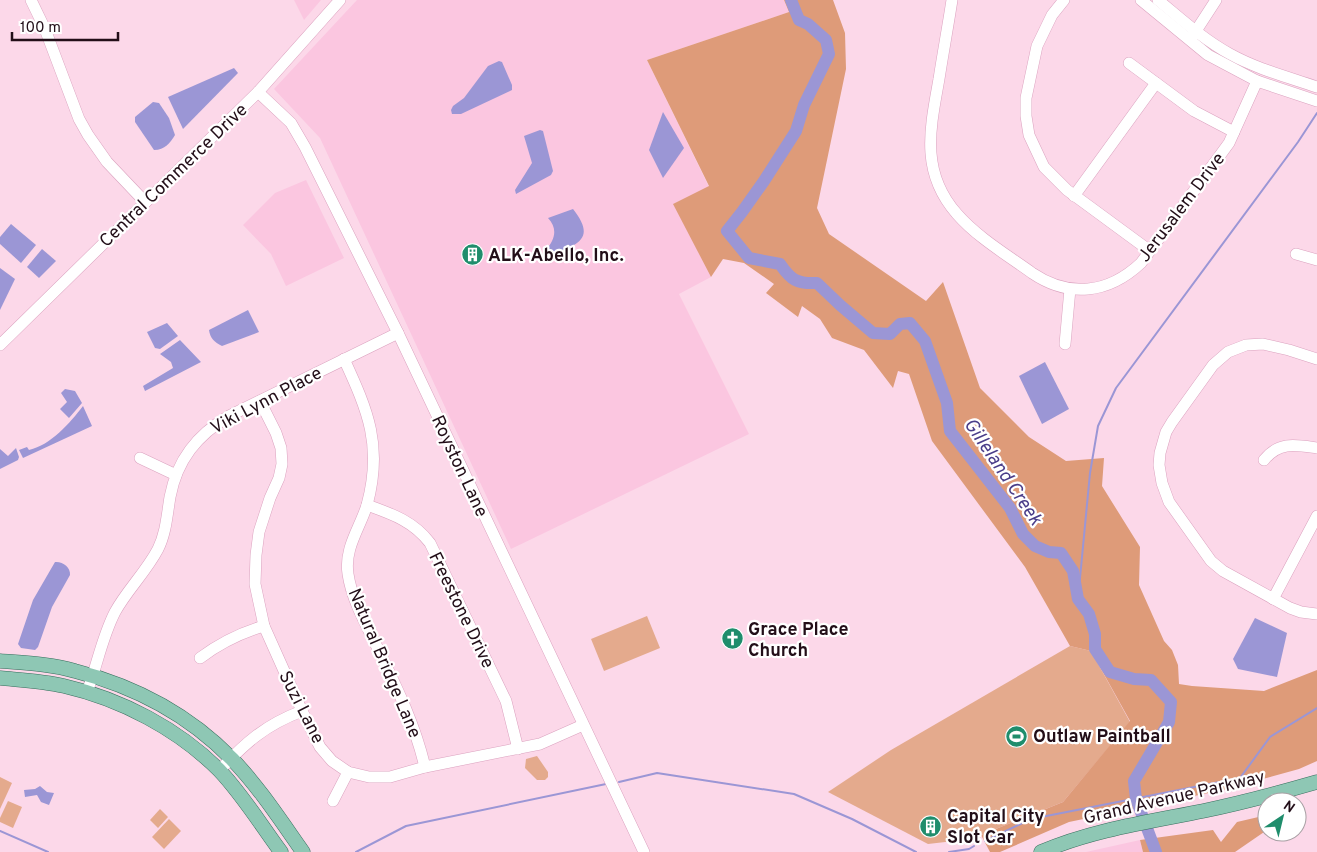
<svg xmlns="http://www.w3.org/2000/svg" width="1317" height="852" viewBox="0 0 1317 852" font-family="Overpass,sans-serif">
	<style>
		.built { fill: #fbc6e0 }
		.green { fill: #e4aa8d }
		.forest { fill: #de9b79 }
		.water { fill: #9b96d5 }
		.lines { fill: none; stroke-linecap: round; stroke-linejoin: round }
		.stream { stroke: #9b96d5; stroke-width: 2 }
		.river { stroke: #9b96d5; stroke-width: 12 }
		.minor-casing { stroke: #dba2bf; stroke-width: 12 }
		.major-casing { stroke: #376e5d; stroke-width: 15 }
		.minor { stroke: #fff; stroke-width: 11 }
		.major { stroke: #8ec7b4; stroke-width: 14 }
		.labels { text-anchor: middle; stroke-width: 4.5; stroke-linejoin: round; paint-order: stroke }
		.street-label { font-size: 18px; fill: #220e18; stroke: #fff }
		.poi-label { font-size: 18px; font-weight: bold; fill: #220e18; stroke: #fff; text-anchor: start }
		.water-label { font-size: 19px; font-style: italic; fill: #4a3d89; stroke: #fff }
	</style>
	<rect width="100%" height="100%" fill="#fcd8e9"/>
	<g class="built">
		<path d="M294 0H321L304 20Z"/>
		<path d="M357 0H784L789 12 647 60 709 187 674 204 711 277 679 294 749 434 511 549 320 138 274 89Z"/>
		<path d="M306 180 344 258 286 286 271 254 243 225 275 193Z"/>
		<path d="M1140 840 1143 852H1086Z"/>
	</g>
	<g class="green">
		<path d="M647 616 660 648 604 671 591 639Z"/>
		<path d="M1070 646 1091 651 1130 722 1063 802 971 839 928 844 828 792 891 750Z"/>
		<path d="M537 756 548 772V777L545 780H537L525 768 526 759Z"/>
		<path d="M0 777 12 783 0 809Z"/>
		<path d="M8 801 22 807 13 828 0 822V818Z"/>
		<path d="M160 809 168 817 158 828 150 820Z"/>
		<path d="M169 819 181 831 164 849 152 837Z"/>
	</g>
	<g class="forest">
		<path d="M784 0H833L845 33 846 69 817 208 829 234 926 301 943 282 980 388 1029 437 1066 461 1104 458 1102 486 1140 547 1139 585 1164 641 1172 650 1178 665 1179 684 1192 686 1264 691 1317 670V761L1299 769 1223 790 1069 822 1000 852H990L981 835 1063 802 1130 721 1091 651 1070 646 1025 567 932 441 909 374 898 371 893 388 864 350 832 338 820 319 802 306 798 317 766 293 774 284 744 263 723 259 711 277 673 204 709 186 647 60 789 12Z"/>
		<path d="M1267 815V830L1235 852H1143L1140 840 1213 830 1221 842 1237 822Z"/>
	</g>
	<g class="water">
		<path d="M499 61 502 62 512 85V90L461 114H452L451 110 453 106 464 98 488 66Z"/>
		<path d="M234 68 238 73 183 129 168 97Z"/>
		<path d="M153 102 159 103 169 118 175 135C170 143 165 150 154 150L135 122V117Z"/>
		<path d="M663 112 684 148 663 178 649 150Z"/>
		<path d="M540 130 543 131 553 171 551 175 516 194 515 190 532 163 524 136Z"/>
		<path d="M573 209C598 241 575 244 549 257L546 250C555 239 558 229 548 218Z"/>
		<path d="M11 224 36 245 21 263 0 244V237Z"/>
		<path d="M42 249 56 261 39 278 27 267Z"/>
		<path d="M0 268 15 279 0 310Z"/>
		<path d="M248 310 259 332 222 346C214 342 210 338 209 330Z"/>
		<path d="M167 323 178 336 160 349 155 348 147 332Z"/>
		<path d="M180 340 201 362 145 391 143 386 173 368 171 362 160 354Z"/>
		<path d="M1045 362 1069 409 1042 424 1019 376Z"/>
		<path d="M65 389 75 391 82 403 69 418 60 409 67 402 61 393Z"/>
		<path d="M83 406 92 426 23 458 19 450 27 447 29 450C51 445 70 423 83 406Z"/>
		<path d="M16 448 19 457 18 460 0 469V449L8 456Z"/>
		<path d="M55 562C62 561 71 567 70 575L52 607 38 647 35 650 21 648 18 644 33 600Z"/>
		<path d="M1255 618 1287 633 1277 677 1238 669 1233 659Z"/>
		<path d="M40 786 47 792 54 793 49 805 41 802 37 795 25 797 24 790 35 789Z"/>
	</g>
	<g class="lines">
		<g class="stream">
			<path d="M1078 599 1090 473 1098 426 1116 388 1298 142 1317 113"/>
			<path d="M619 782 657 773 794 794 852 819 916 852"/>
			<path d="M0 831 48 852"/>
			<path d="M985 841 1031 819 1240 778 1270 737 1317 708"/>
			<path d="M356 852 406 826 606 784"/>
			<path d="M949 852 969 849 974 846"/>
		</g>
		<path class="river" d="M791 0 799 20 808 24 826 40 829 54 804 105 796 131 764 181 742 212 727 231 749 258 780 264C791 280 797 284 817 283L840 305 873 333 890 334 900 324 910 323 925 341 947 403 950 431 1010 508 1023 534 1035 546 1049 552 1061 553 1073 571 1078 599 1089 614 1095 634V649L1110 672 1134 679 1151 680 1171 702 1169 722 1134 781 1136 799 1156 852"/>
		<defs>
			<g id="minor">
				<path d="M31 0 45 29 79 119 88 135 107 162 145 202"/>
				<path d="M952 0C948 26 943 53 939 79 930 129 920 172 957 214 977 237 1007 255 1032 273 1069 298 1108 294 1141 263L1229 143 1257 81"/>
				<path d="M1064 0 1052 15 1037 46 1026 98V116L1029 135 1044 167 1067 190 1150 251"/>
				<path d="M1141 0 1208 55 1257 81 1317 101"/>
				<path d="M1158 0C1181 19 1204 40 1230 54 1257 69 1288 77 1317 87"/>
				<path d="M1192 37 1216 0"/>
				<path d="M1129 63 1194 111 1234 132"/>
				<path d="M258 92 291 123 305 147 398 333 644 852"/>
				<path d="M1074 196 1156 83"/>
				<path d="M1296 254 1317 260"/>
				<path d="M1065 344 1070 289"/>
				<path d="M0 345 258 92 340 0"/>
				<path d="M344 359C368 411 383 446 367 505 360 528 344 548 348 574 352 601 367 626 379 651 398 690 415 725 425 767"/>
				<path d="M1317 359 1289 350 1263 344 1246 345 1228 352 1213 365 1172 422 1166 432 1160 453 1159 465 1162 483 1169 502 1211 561 1223 571 1290 608 1301 612 1317 614"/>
				<path d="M260 401 276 433 281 448 282 464 279 478 270 498 259 532 256 555 255 584 264 626 302 711 320 747 332 761 348 772 369 777H390L425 767 540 744 583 725"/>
				<path d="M140 458 176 475"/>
				<path d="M1264 460C1279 441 1296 445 1317 448"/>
				<path d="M367 505C392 514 413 521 430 543L506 701 518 749"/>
				<path d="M1273 599 1317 516"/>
				<path d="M200 658C220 643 240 633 264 626"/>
				<path d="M87 692C97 666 102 637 115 612 127 590 146 572 158 549 166 533 167 515 170 497 177 460 197 435 229 416L398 333"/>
				<path d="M219 771C245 743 265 725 302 711"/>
				<path d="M333 801 348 772"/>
			</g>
			<g id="major">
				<path d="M0 661C25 663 51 664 75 671 134 686 189 715 232 759 259 787 281 821 303 852"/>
				<path d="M0 678C21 680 43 681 64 686 121 699 178 729 219 770 242 794 261 825 281 852"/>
				<path d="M1041 852C1092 830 1148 822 1203 811 1241 803 1279 793 1317 782"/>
			</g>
		</defs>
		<use href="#minor" class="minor-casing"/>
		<use href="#major" class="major-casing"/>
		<use href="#minor" class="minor"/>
		<use href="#major" class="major"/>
	</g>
	<defs>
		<symbol id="building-disc" viewBox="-11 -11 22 22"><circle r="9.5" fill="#1f8d6c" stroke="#fff"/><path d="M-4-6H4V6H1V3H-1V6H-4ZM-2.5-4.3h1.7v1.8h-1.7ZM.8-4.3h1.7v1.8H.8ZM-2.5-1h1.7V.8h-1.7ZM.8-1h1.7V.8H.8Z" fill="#fff"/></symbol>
		<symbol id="church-disc" viewBox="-11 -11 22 22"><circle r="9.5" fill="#1f8d6c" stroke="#fff"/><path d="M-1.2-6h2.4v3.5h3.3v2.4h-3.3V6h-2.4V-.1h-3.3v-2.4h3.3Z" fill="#fff"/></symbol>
		<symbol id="stadium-disc" viewBox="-11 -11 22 22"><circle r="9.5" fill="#1f8d6c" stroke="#fff"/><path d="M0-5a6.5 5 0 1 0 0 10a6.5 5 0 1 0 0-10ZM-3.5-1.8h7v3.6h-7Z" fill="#fff"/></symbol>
	</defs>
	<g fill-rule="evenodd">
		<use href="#building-disc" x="460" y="242" width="25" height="25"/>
		<use href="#church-disc" x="720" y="626" width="25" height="25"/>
		<use href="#stadium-disc" x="1004" y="724" width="25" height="25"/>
		<use href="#building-disc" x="918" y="814" width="25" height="25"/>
	</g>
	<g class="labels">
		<g class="street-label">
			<text transform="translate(173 175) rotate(-44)" y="6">Central Commerce Drive</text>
			<text transform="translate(1181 207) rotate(-53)" y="6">Jerusalem Drive</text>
			<text transform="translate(266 400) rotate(-28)" y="6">Viki Lynn Place</text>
			<text transform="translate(460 466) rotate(65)" y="6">Royston Lane</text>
			<text transform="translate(462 610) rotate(64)" y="6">Freestone Drive</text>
			<text transform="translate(385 663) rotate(67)" y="6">Natural Bridge Lane</text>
			<text transform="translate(302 707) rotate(63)" y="6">Suzi Lane</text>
			<text transform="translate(1174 797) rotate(-13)" y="6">Grand Avenue Parkway</text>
		</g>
		<g class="poi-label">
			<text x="488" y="261">ALK-Abello, Inc.</text>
			<text x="748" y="635">Grace Place<tspan x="748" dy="21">Church</tspan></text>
			<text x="1033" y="742">Outlaw Paintball</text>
			<text x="947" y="822">Capital City<tspan x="947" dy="21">Slot Car</tspan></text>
		</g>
		<g class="water-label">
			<text transform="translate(1004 471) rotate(56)" y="7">Gilleland Creek</text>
		</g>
	</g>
	<g transform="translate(1282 817) rotate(35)"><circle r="24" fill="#ffffff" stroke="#a79fa3"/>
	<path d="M0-4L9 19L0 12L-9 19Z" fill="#1f8d6c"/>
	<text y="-8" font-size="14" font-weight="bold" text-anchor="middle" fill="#220e18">N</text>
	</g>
	<path d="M12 32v8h106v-8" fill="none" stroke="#220e18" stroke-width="2.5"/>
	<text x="20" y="32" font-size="15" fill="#220e18" stroke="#ffffff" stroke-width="4" paint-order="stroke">100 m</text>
</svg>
